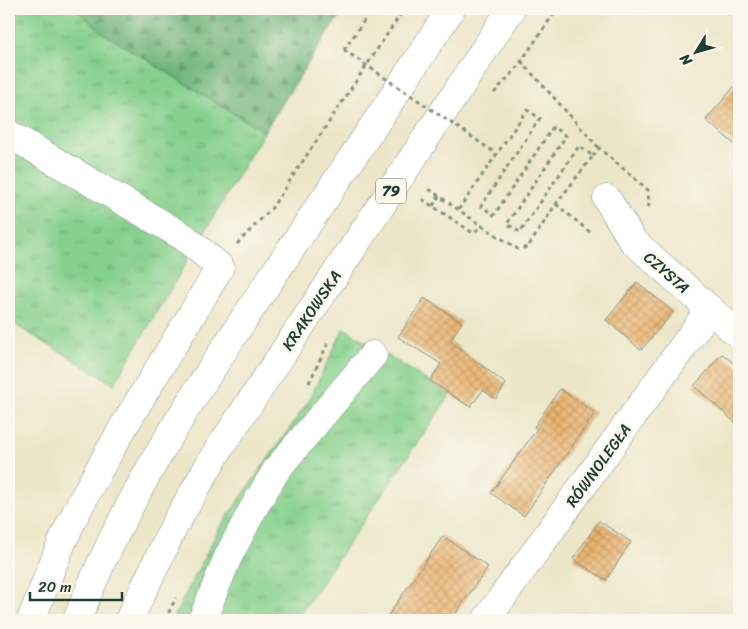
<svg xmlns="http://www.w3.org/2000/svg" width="748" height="629" viewBox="0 0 748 629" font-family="Sriracha,sans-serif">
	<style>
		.grass { fill: url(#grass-tufts); stroke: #528660 }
		.forest { fill: url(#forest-firs); stroke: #467856 }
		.building { fill: url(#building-cross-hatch) }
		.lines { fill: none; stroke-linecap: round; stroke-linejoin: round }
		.minor-casing { stroke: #86927e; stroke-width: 29 }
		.major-casing { stroke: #86927e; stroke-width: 29 }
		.path { stroke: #86927e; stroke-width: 3; stroke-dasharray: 4 4; stroke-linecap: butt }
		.minor { stroke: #fff; stroke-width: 28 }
		.major { stroke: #fff; stroke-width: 28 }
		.path-bridge { stroke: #86927e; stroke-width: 3; stroke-dasharray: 4 4; stroke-linecap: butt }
		.labels { text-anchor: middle; stroke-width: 4.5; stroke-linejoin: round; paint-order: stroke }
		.shield { fill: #fbf7ec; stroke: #61756b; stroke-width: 1 }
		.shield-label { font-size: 15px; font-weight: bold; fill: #1f3d34 }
		.street-label { font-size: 16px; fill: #1f3d34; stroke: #fbf7ec }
	</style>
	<defs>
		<pattern id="grass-tufts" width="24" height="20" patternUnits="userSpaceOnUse" patternTransform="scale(1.25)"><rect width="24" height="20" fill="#86d08d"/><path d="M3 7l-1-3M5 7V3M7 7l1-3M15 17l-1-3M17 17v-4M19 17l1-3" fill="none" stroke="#6daa74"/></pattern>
		<pattern id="forest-firs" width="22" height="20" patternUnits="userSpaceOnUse" patternTransform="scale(1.25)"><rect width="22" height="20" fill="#6cb278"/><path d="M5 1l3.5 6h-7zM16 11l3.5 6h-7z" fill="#589263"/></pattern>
		<pattern id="building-cross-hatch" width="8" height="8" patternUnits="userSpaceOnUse" patternTransform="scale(1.25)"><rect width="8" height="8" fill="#ebb36f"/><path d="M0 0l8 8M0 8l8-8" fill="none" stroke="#be935c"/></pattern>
	</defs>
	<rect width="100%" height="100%" fill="#fbf7ec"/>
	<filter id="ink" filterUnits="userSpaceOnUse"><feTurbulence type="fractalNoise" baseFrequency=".02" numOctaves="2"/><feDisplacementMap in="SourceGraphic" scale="10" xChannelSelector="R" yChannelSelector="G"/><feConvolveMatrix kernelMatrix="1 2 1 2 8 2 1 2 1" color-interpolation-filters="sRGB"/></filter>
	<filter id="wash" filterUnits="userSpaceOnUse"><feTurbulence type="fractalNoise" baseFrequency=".0096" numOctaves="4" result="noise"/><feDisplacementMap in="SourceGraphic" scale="20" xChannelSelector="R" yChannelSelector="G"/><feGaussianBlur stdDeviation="1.12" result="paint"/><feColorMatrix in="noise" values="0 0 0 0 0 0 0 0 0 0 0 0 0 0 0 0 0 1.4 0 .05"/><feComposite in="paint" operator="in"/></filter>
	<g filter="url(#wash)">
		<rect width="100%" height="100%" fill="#ece6c9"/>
		<g class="grass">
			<path d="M9 9H76L103 33 264 132 114 384 9 321Z"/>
			<path d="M344 328 450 395 296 620H172L219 529 308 402Z"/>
		</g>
		<path class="forest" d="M76 9H347L332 26 264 132 103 33Z"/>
		<g id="blocks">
			<g class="building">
				<path d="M739 81V148L706 120Z"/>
				<path d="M637 282 673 312 641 350 606 320Z"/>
				<path d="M424 298 462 322 450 341 506 384 496 399 483 390 470 407 430 381 441 364 398 337Z"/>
				<path d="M722 354 739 368V426L694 386Z"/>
				<path d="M560 389 595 413 524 516 491 493 537 429 534 427Z"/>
				<path d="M599 521 631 542 606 580 573 559Z"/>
				<path d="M443 536 488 567 451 620H385Z"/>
			</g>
		</g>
	</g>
	<g filter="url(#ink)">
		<use href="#blocks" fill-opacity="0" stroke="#86927e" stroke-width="1"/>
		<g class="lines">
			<defs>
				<g id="minor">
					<path d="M9 134 184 237 220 267C173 348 121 425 78 509 59 544 46 583 31 620"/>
					<path d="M607 199 633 241 739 335"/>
					<path d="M202 620 228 557 253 509 277 469 373 355"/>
					<path d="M486 620 710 309"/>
				</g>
				<g id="major">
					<path d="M77 620C122 504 189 401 258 298 322 202 388 106 451 9"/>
					<path d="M129 620 174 526 215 455 456 93 511 9"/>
				</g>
			</defs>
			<use href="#minor" class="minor-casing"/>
			<use href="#major" class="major-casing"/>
			<g class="path">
				<path d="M344 50 372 9"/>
				<path d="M521 61 599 148"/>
				<path d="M494 93 516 69 557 9"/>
				<path d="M593 156 599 148 648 190 649 210"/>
				<path d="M429 189 482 226"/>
				<path d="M422 199 473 233 482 226 518 249 528 247 556 204 593 156 579 146 520 232 507 224 566 136 553 127 494 215 481 206 540 118 527 110 459 209"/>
				<path d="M556 204 592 234"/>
				<path d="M433 206 439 196"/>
				<path d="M237 244 271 209 404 9"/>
				<path d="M309 383 329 341"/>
				<path d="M165 620 176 598"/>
			</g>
			<use href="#minor" class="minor"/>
			<use href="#major" class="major"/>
			<path class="path-bridge" d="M344 50 497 154"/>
		</g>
	</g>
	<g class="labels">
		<rect class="shield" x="376" y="178.5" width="30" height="25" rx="4"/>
		<g class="shield-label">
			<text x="391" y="196">79</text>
		</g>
		<g class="street-label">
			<text transform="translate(667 272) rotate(41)" y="6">CZYSTA</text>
			<text transform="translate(311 310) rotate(-56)" y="6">KRAKOWSKA</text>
			<text transform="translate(598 465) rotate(-54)" y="6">RÓWNOLEGŁA</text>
		</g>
	</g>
	<rect width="748" height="629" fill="none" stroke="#fbf7ec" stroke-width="30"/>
	<g transform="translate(696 52) rotate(233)" stroke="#fbf7ec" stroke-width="4" paint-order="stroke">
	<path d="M0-4L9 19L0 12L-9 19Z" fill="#1f3d34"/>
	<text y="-8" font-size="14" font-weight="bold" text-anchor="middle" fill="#1f3d34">N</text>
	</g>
	<path d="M30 592v8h92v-8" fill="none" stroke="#1f3d34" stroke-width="2.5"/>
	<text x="38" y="592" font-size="15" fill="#1f3d34" stroke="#fbf7ec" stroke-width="4" paint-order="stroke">20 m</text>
</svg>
